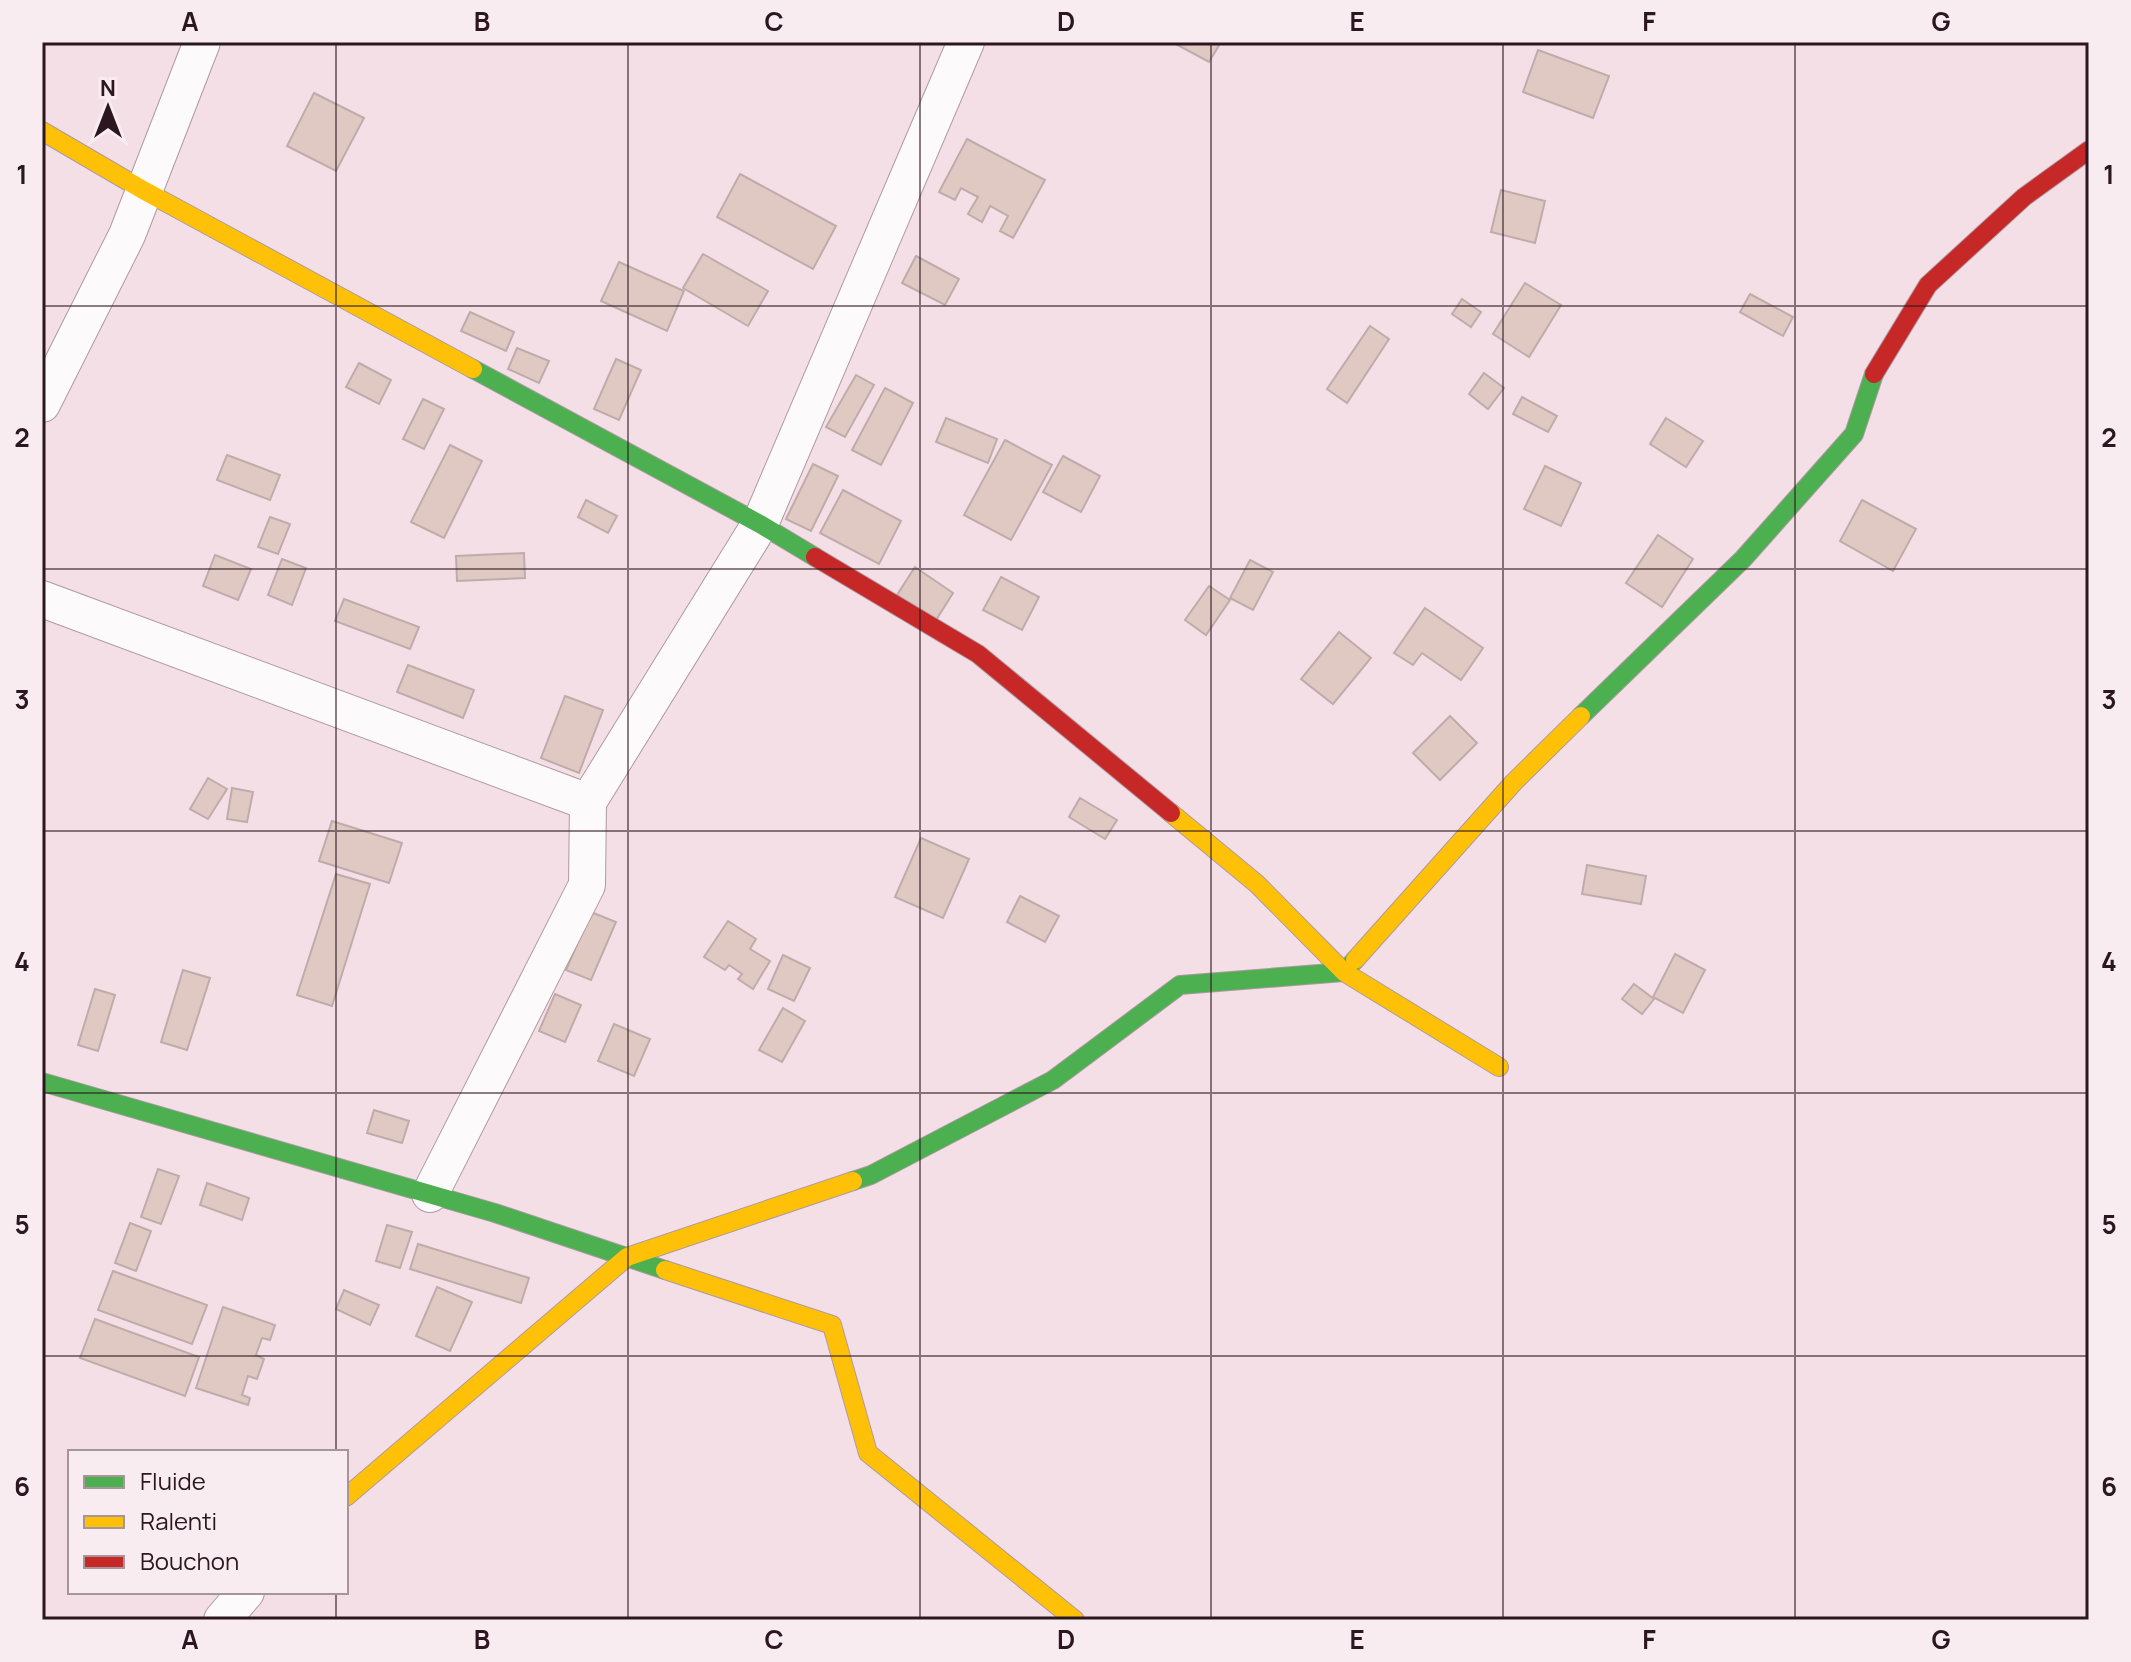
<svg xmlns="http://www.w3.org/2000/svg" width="2131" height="1662" viewBox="0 0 2131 1662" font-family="Manrope,sans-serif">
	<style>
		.building { fill: #e0c9c3; stroke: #bfacaa; stroke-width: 2 }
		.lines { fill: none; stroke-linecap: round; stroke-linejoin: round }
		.street-casing { stroke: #ae9aa2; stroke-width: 38 }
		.fast-casing { stroke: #ae9aa2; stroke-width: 20 }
		.slow-casing { stroke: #ae9aa2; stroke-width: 20 }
		.jam-casing { stroke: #ae9aa2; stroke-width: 20 }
		.street { stroke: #fdfafb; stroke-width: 36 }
		.fast { stroke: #4caf50; stroke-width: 18 }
		.slow { stroke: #ffc107; stroke-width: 18 }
		.jam { stroke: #c62828; stroke-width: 18 }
		.grid { fill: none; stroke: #2c161f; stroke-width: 2; stroke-opacity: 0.55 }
		.neatline { fill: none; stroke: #2c161f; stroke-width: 3 }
		.grid-label { font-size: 26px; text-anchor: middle; font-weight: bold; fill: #2c161f }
	</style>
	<rect width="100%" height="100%" fill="#f4dfe7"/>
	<g class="building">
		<path d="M1172 42H1221L1209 62Z"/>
		<path d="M1538 50 1609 76 1593 118 1523 92Z"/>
		<path d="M314 93 364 118 336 171 287 146Z"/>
		<path d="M967 139 1045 180 1013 238 1000 231 1008 216 990 206 982 222 968 214 978 197 961 188 955 200 939 192Z"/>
		<path d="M740 174 836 226 813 269 717 217Z"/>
		<path d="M1501 190 1545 201 1535 243 1491 232Z"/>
		<path d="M703 254 768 291 748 326 683 288Z"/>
		<path d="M916 256 959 279 945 305 902 283Z"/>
		<path d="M619 262 684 291 667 331 601 301Z"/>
		<path d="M1525 283 1561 305 1529 357 1493 334Z"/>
		<path d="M1750 294 1793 317 1783 336 1740 312Z"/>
		<path d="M1462 299 1481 312 1471 327 1452 314Z"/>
		<path d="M470 312 514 332 506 351 461 331Z"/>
		<path d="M1370 326 1389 339 1347 403 1327 389Z"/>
		<path d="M517 348 549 361 539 383 508 369Z"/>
		<path d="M616 359 641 370 619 420 594 409Z"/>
		<path d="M359 363 391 380 379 404 346 387Z"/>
		<path d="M1484 373 1504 388 1488 409 1469 394Z"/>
		<path d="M856 375 874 385 845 437 826 427Z"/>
		<path d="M885 388 913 403 881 465 852 450Z"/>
		<path d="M1522 397 1557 416 1548 432 1513 414Z"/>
		<path d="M423 399 444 409 424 449 403 439Z"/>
		<path d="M946 418 997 439 988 463 936 442Z"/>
		<path d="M1666 418 1703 441 1686 467 1650 444Z"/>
		<path d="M1005 440 1052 465 1011 540 964 515Z"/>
		<path d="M450 445 482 461 444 538 411 522Z"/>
		<path d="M227 455 280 475 270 500 217 480Z"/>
		<path d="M1063 456 1100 476 1081 512 1043 492Z"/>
		<path d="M813 464 838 476 811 531 786 519Z"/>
		<path d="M1545 466 1581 483 1561 526 1524 509Z"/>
		<path d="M843 490 901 521 879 564 820 533Z"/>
		<path d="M586 500 617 516 608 533 578 517Z"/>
		<path d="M1862 500 1916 529 1893 571 1840 541Z"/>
		<path d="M270 517 290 524 278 554 258 547Z"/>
		<path d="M1658 535 1693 559 1662 607 1626 583Z"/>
		<path d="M524 553 525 578 457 581 456 556Z"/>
		<path d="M215 555 251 569 238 600 203 586Z"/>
		<path d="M282 559 306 568 292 605 268 595Z"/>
		<path d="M1250 560 1273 572 1253 610 1230 598Z"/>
		<path d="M915 567 953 593 936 620 897 595Z"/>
		<path d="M1001 577 1039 597 1022 630 983 610Z"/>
		<path d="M1209 586 1230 600 1206 635 1185 620Z"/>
		<path d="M344 599 419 627 410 649 335 621Z"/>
		<path d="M1425 608 1483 648 1461 680 1422 653 1413 665 1394 653Z"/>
		<path d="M1339 632 1371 658 1333 704 1301 679Z"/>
		<path d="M408 665 474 690 463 718 397 692Z"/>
		<path d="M565 696 603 710 579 773 541 758Z"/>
		<path d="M1450 716 1477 743 1440 780 1413 753Z"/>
		<path d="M208 778 227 789 208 819 190 809Z"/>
		<path d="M232 788 253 792 247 822 227 819Z"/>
		<path d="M1080 798 1117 820 1105 839 1069 817Z"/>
		<path d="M332 821 402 843 389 883 319 861Z"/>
		<path d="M921 838 969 859 943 918 895 897Z"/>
		<path d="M1587 865 1646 876 1641 904 1582 894Z"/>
		<path d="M336 874 370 884 332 1006 297 995Z"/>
		<path d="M1020 896 1059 916 1045 942 1007 922Z"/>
		<path d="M591 912 616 922 591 980 566 970Z"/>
		<path d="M728 921 756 939 750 949 770 961 753 989 738 979 742 974 729 965 725 970 704 957Z"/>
		<path d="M1675 954 1705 970 1683 1013 1653 997Z"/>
		<path d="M783 955 810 968 794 1001 768 989Z"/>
		<path d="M183 970 210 978 187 1050 161 1042Z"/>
		<path d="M1634 984 1654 999 1642 1014 1622 999Z"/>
		<path d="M95 989 115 995 98 1051 78 1045Z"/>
		<path d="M555 994 581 1005 565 1042 539 1031Z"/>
		<path d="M783 1008 805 1021 782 1062 759 1050Z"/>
		<path d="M614 1024 650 1039 634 1076 598 1061Z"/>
		<path d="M374 1110 409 1121 402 1143 367 1133Z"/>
		<path d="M158 1169 179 1176 161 1224 141 1217Z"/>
		<path d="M207 1183 249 1198 242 1220 200 1205Z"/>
		<path d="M130 1223 151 1231 136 1271 115 1263Z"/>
		<path d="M387 1225 412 1232 400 1268 376 1261Z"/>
		<path d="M418 1244 529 1278 521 1303 410 1269Z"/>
		<path d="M113 1271 207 1305 192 1344 98 1310Z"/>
		<path d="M437 1287 472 1302 450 1351 416 1336Z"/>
		<path d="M344 1290 379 1305 370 1325 336 1309Z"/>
		<path d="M223 1307 275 1325 270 1340 262 1338 256 1355 264 1359 257 1379 248 1376 242 1395 250 1398 248 1405 196 1388Z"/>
		<path d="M95 1319 199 1357 185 1396 80 1358Z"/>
	</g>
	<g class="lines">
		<defs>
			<g id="street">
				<path d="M42 404 127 235 202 42"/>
				<path d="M42 599 588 802"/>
				<path d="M430 1194 587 885 588 802 760 524 966 42"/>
				<path d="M222 1620 246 1592"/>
			</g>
			<g id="fast">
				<path d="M473 369 760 524 815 557"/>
				<path d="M1581 716 1743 559 1854 434 1874 374"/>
				<path d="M42 1082 495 1213 665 1270"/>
				<path d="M853 1181 871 1175 1053 1080 1180 985 1344 972 1355 960"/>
			</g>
			<g id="slow">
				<path d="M42 131 143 190 473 369"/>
				<path d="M1171 813 1257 884 1344 972 1499 1067"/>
				<path d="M1355 960 1514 782 1581 716"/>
				<path d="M665 1270 832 1325 868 1453 1075 1620"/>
				<path d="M346 1497 627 1257 853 1181"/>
			</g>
			<g id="jam">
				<path d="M1874 374 1928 285 2024 197 2089 150"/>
				<path d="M815 557 978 654 1171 813"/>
			</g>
		</defs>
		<use href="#street" class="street-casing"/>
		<use href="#fast" class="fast-casing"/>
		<use href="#slow" class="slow-casing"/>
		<use href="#jam" class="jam-casing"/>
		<use href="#street" class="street"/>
		<use href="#fast" class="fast"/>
		<use href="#slow" class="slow"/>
		<use href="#jam" class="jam"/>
	</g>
	<path class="grid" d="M336 42V1452M628 42V1620M920 42V1620M1211 42V1620M1503 42V1620M1795 42V1620M42 306H2089M42 569H2089M42 831H2089M42 1093H2089M42 1356H2089M336 1592V1620"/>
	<rect width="2131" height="1662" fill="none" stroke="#f8ecf0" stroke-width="88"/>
	<rect x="68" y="1450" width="280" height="144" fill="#f8ecf0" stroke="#a6969c" stroke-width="2"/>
	<rect x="84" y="1476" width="40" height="12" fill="#4caf50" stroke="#a6969c" stroke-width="2"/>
	<text x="140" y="1490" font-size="24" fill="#2c161f">Fluide</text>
	<rect x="84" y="1516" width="40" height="12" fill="#ffc107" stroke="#a6969c" stroke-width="2"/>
	<text x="140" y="1530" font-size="24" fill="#2c161f">Ralenti</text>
	<rect x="84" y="1556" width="40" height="12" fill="#c62828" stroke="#a6969c" stroke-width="2"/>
	<text x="140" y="1570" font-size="24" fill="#2c161f">Bouchon</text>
	<g transform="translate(108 108)" stroke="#f8ecf0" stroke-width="6" paint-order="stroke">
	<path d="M0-6L14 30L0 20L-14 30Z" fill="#2c161f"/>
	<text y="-12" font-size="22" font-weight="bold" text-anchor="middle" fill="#2c161f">N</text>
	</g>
	<rect x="44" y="44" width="2043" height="1574" class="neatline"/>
	<g class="grid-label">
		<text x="190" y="31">A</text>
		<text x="482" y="31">B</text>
		<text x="774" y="31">C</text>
		<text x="1066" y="31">D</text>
		<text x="1357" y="31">E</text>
		<text x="1649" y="31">F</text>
		<text x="1941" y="31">G</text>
		<text x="22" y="184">1</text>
		<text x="2109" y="184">1</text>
		<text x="22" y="447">2</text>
		<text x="2109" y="447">2</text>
		<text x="22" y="709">3</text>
		<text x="2109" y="709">3</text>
		<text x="22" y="971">4</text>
		<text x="2109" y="971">4</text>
		<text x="22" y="1234">5</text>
		<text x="2109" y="1234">5</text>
		<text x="22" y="1496">6</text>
		<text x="2109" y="1496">6</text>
		<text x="190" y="1649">A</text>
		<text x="482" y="1649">B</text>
		<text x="774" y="1649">C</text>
		<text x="1066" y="1649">D</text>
		<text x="1357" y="1649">E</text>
		<text x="1649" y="1649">F</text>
		<text x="1941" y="1649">G</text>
	</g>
</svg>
